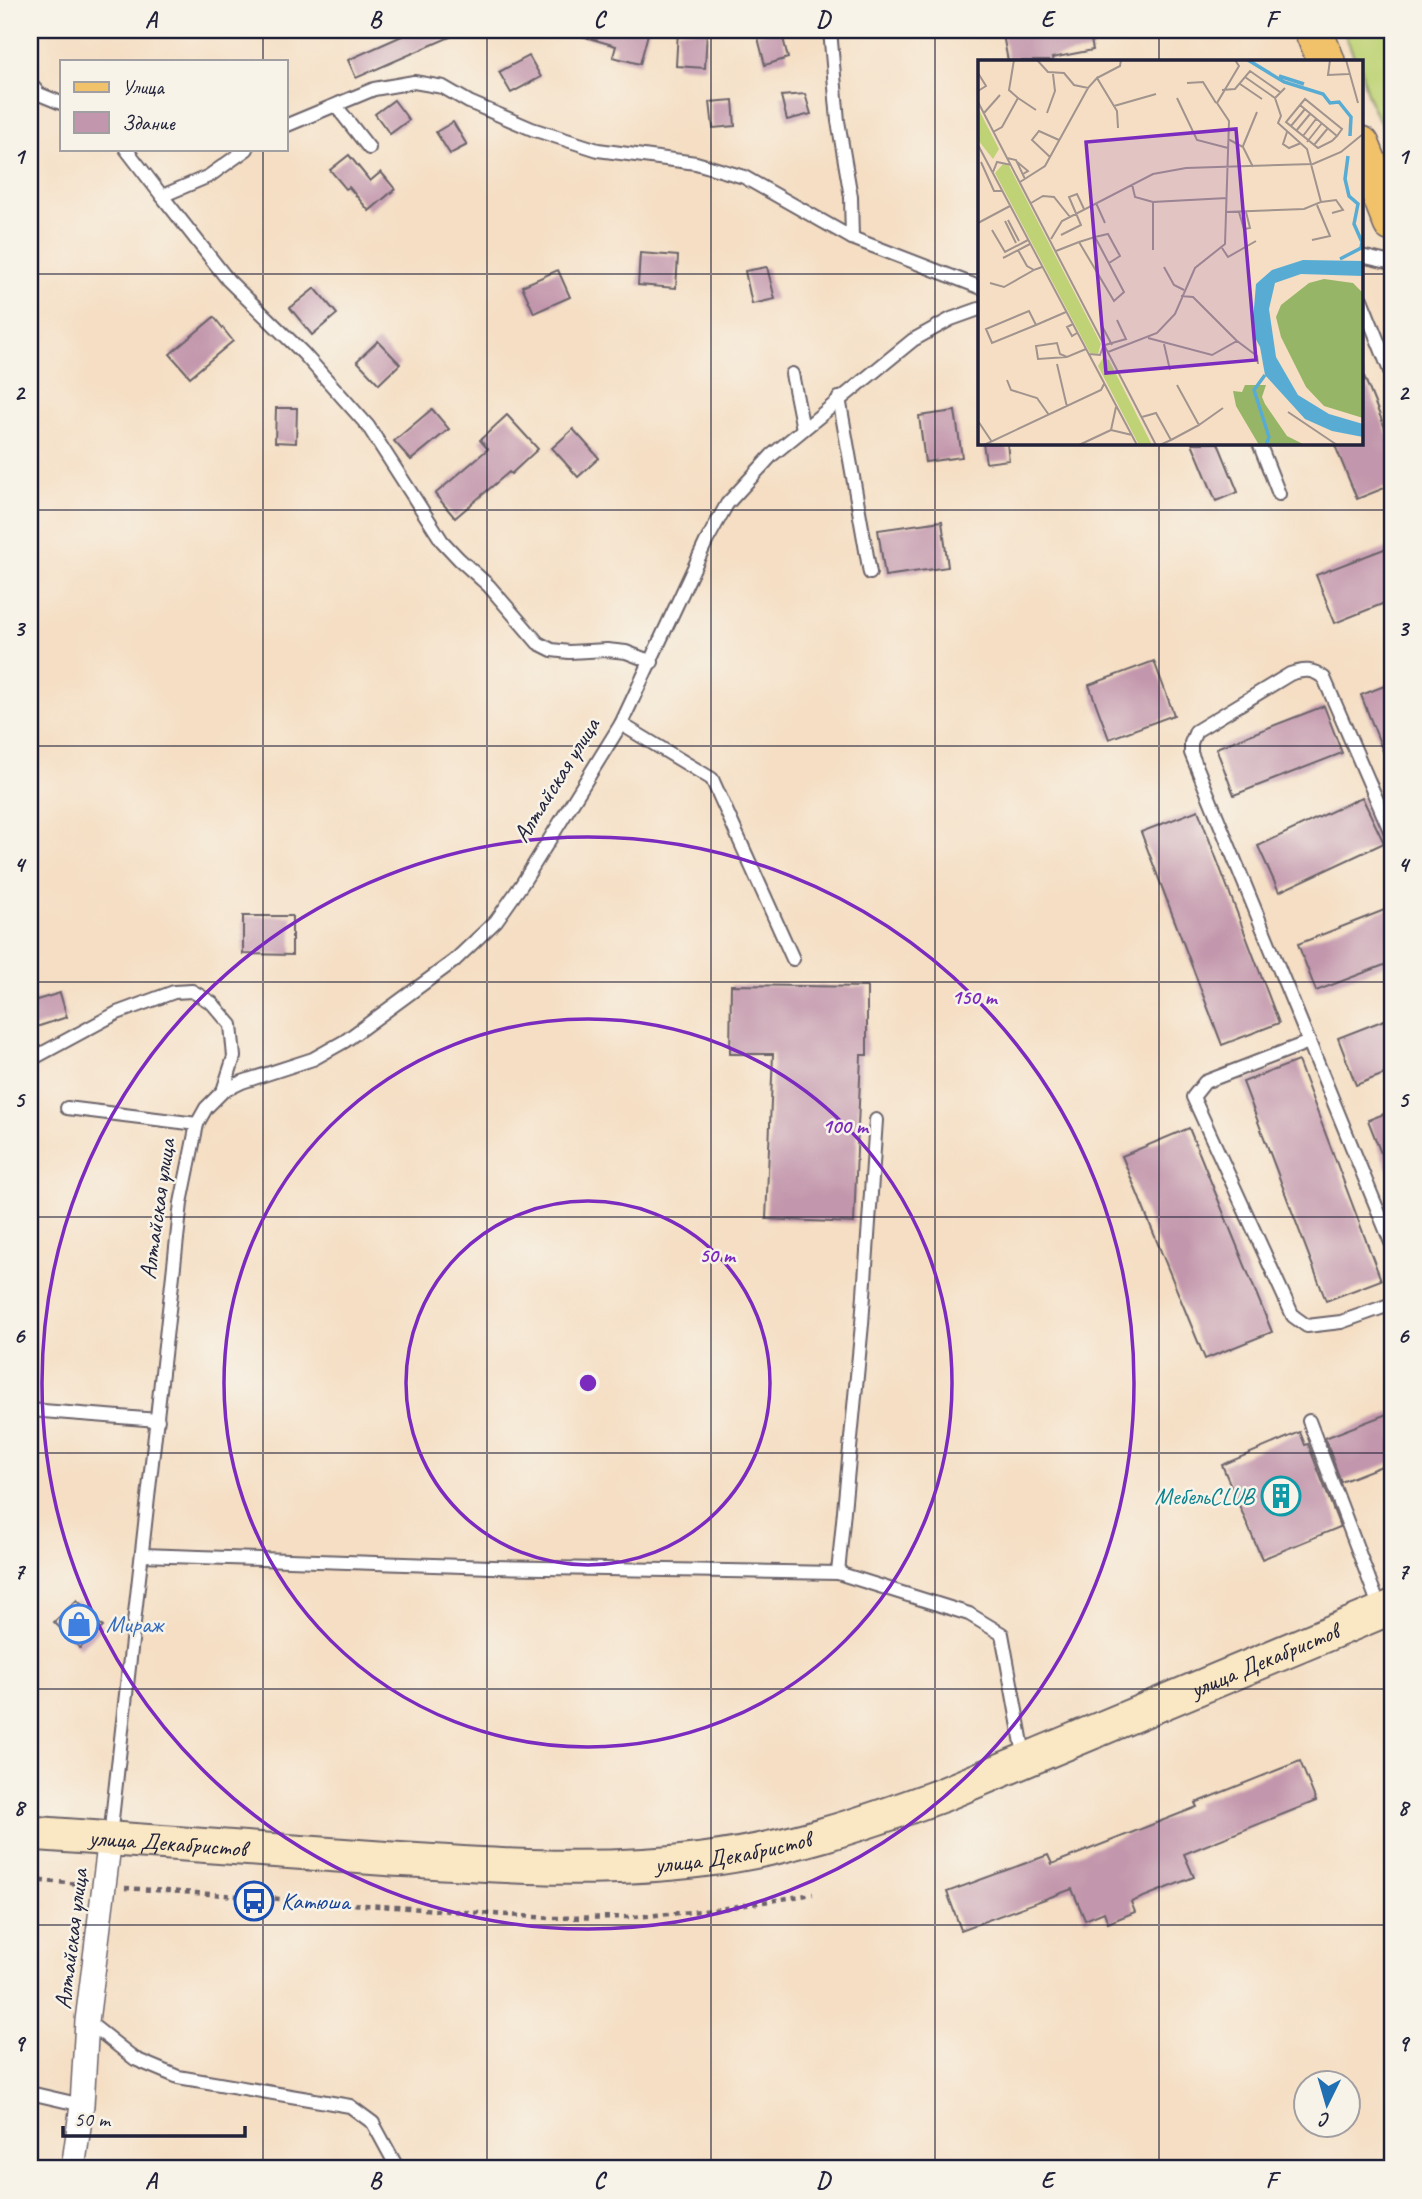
<svg xmlns="http://www.w3.org/2000/svg" width="1422" height="2199" viewBox="0 0 1422 2199" font-family="Caveat,sans-serif">
	<style>
		.green { fill: #bfd376; stroke: #707a58; stroke-width: 2 }
		.building { fill: #c296ac }
		.lines { fill: none; stroke-linecap: round; stroke-linejoin: round }
		.lane-casing { stroke: #6c646b; stroke-width: 16 }
		.street-casing { stroke: #6c646b; stroke-width: 26 }
		.secondary-casing { stroke: #6c646b; stroke-width: 37 }
		.primary-casing { stroke: #6c646b; stroke-width: 40 }
		.path { stroke: #6c646b; stroke-width: 4.5; stroke-dasharray: 5 5; stroke-linecap: butt }
		.lane { stroke: #fff; stroke-width: 12 }
		.street { stroke: #fff; stroke-width: 23 }
		.secondary { stroke: #fae7c3; stroke-width: 33 }
		.primary { stroke: #f2c26a; stroke-width: 37 }
		.grid { fill: none; stroke: #22223b; stroke-width: 2; stroke-opacity: 0.55 }
		.ring { fill: none; stroke: #7b2cbf; stroke-width: 3.5 }
		.labels { text-anchor: middle; stroke-width: 5; stroke-linejoin: round; paint-order: stroke }
		.street-label { font-size: 24px; fill: #22223b; stroke: #f7f3e8 }
		.culture-label { font-size: 24px; fill: #0d838f; stroke: #f7f3e8; text-anchor: end }
		.shop-label { font-size: 24px; fill: #366cbe; stroke: #f7f3e8; text-anchor: start }
		.transit-label { font-size: 24px; fill: #164399; stroke: #f7f3e8; text-anchor: start }
		.inset-river { fill: none; stroke: #58acd4; stroke-width: 3.5 }
		.inset-road { fill: none; stroke: #a1938d; stroke-width: 2 }
		.view { fill: #7b2cbf; fill-opacity: 0.15; stroke: #7b2cbf; stroke-width: 3.5 }
		.inset-edge { fill: none; stroke: #22223b; stroke-width: 3.5 }
		.centre { fill: #7b2cbf; stroke: #f7f3e8; stroke-width: 3.5 }
		.ring-label { font-size: 21px; text-anchor: middle; font-weight: bold; fill: #7b2cbf; stroke: #f7f3e8; stroke-width: 5; stroke-linejoin: round; paint-order: stroke }
		.neatline { fill: none; stroke: #22223b; stroke-width: 2.5 }
		.grid-label { font-size: 23px; text-anchor: middle; font-weight: bold; fill: #22223b }
	</style>
	<rect width="100%" height="100%" fill="#f7f3e8"/>
	<filter id="ink" filterUnits="userSpaceOnUse"><feTurbulence type="fractalNoise" baseFrequency=".0143" numOctaves="2"/><feDisplacementMap in="SourceGraphic" scale="14" xChannelSelector="R" yChannelSelector="G"/><feConvolveMatrix kernelMatrix="1 2 1 2 8 2 1 2 1" color-interpolation-filters="sRGB"/></filter>
	<filter id="wash" filterUnits="userSpaceOnUse"><feTurbulence type="fractalNoise" baseFrequency=".00686" numOctaves="4" result="noise"/><feDisplacementMap in="SourceGraphic" scale="28" xChannelSelector="R" yChannelSelector="G"/><feGaussianBlur stdDeviation="1.57" result="paint"/><feColorMatrix in="noise" values="0 0 0 0 0 0 0 0 0 0 0 0 0 0 0 0 0 1.4 0 .05"/><feComposite in="paint" operator="in"/></filter>
	<g filter="url(#wash)">
		<rect width="100%" height="100%" fill="#f5dec3"/>
		<path class="green" d="M1343 30H1392V139C1376 122 1361 85 1361 61H1356Z"/>
		<g id="blocks">
			<g class="building">
				<path d="M399 30H466L356 78 348 60 402 36Z"/>
				<path d="M579 30H649L640 64 613 57 616 46 578 35Z"/>
				<path d="M678 30H707L705 68 676 66Z"/>
				<path d="M772 30H781L788 58 765 65 757 34Z"/>
				<path d="M1002 30H1089L1093 50 1052 58 1053 61H1008Z"/>
				<path d="M529 56 541 77 511 93 499 72Z"/>
				<path d="M805 94 811 114 787 120 781 96Z"/>
				<path d="M394 100 409 120 390 134 375 114Z"/>
				<path d="M733 100 735 126 713 128 710 102Z"/>
				<path d="M453 122 467 145 450 154 436 132Z"/>
				<path d="M349 155 370 181 381 172 395 189 369 211 349 187 346 189 330 170Z"/>
				<path d="M640 253 678 256 676 288 638 285Z"/>
				<path d="M767 267 775 299 752 304 745 271Z"/>
				<path d="M558 270 570 297 534 313 522 286Z"/>
				<path d="M315 288 337 314 312 335 290 308Z"/>
				<path d="M214 317 233 341 190 377 170 354Z"/>
				<path d="M378 341 400 364 379 384 357 361Z"/>
				<path d="M1361 369 1392 445V485L1357 499 1334 443H1361Z"/>
				<path d="M276 408H297L296 443 275 442Z"/>
				<path d="M432 409 449 429 411 460 394 441Z"/>
				<path d="M955 411 962 457 925 462 919 416Z"/>
				<path d="M507 415 538 449 511 474 509 472 455 518 435 494 488 449 480 440Z"/>
				<path d="M573 429 599 458 578 477 552 448Z"/>
				<path d="M983 443H1007L1009 460 986 463Z"/>
				<path d="M1192 443H1218L1238 492 1216 501Z"/>
				<path d="M942 521 948 567 885 576 878 530Z"/>
				<path d="M1392 546V600L1335 623 1316 575Z"/>
				<path d="M1154 661 1174 715 1109 739 1089 685Z"/>
				<path d="M1392 683V770L1391 771 1361 695Z"/>
				<path d="M1324 706 1342 753 1234 795 1216 748Z"/>
				<path d="M1362 797 1384 843 1279 892 1258 846Z"/>
				<path d="M1198 810 1279 1023 1222 1045 1141 832Z"/>
				<path d="M1392 907V962L1316 991 1298 944Z"/>
				<path d="M243 916H292V955L243 954Z"/>
				<path d="M731 985 867 987V1055H861L854 1223 766 1219 773 1054H730Z"/>
				<path d="M60 993 67 1017 30 1029V1002Z"/>
				<path d="M1392 1017V1071L1356 1085 1338 1038Z"/>
				<path d="M1298 1061 1381 1280 1326 1301 1243 1082Z"/>
				<path d="M1392 1111V1179H1391L1368 1120Z"/>
				<path d="M1189 1128 1272 1332 1205 1359 1122 1156Z"/>
				<path d="M1392 1412V1462L1341 1482 1325 1438Z"/>
				<path d="M1300 1432 1305 1445 1308 1444 1340 1527 1262 1559 1222 1465Z"/>
				<path d="M77 1600 103 1627 80 1648 54 1622Z"/>
				<path d="M1300 1761 1316 1801 1184 1854 1194 1877 1131 1902 1135 1912 1108 1923 1104 1912 1085 1920 1072 1889 961 1930 947 1892 1048 1855 1052 1864 1197 1807 1195 1803Z"/>
			</g>
		</g>
	</g>
	<g filter="url(#ink)">
		<use href="#blocks" fill-opacity="0" stroke="#6c646b" stroke-width="2"/>
		<g class="lines">
			<defs>
				<g id="lane">
					<path d="M830 30 838 121 851 197 852 238"/>
					<path d="M30 83 39 94 61 103"/>
					<path d="M336 106 369 148"/>
					<path d="M285 126 374 89 414 82 443 87 469 102 532 129 598 150 696 163 744 177 852 238 979 287"/>
					<path d="M126 149 162 196 209 176 247 149"/>
					<path d="M162 196 228 280 303 353 368 426 442 541 459 559 489 586 538 643 552 650 569 652 607 650 626 652 652 662"/>
					<path d="M1361 256 1392 263"/>
					<path d="M1361 299 1392 376"/>
					<path d="M792 374 803 429"/>
					<path d="M839 398 870 573"/>
					<path d="M1259 443 1279 494"/>
					<path d="M621 724 712 779 793 959"/>
					<path d="M1392 835 1324 678C1313 669 1304 669 1290 674L1196 731 1191 743V753L1392 1245"/>
					<path d="M1309 1042 1205 1082 1193 1097 1293 1316 1307 1326 1341 1322 1392 1304"/>
					<path d="M30 1060 117 1013 174 992 192 991 212 1003 231 1025 234 1057 223 1091"/>
					<path d="M67 1108 197 1124"/>
					<path d="M30 1410 158 1420"/>
					<path d="M1309 1421 1381 1611"/>
					<path d="M142 1555 491 1567 838 1573 862 1324 876 1120"/>
					<path d="M838 1573 969 1614 1002 1634 1025 1760"/>
					<path d="M110 1837 181 1203 197 1124 206 1108 223 1091 242 1082 313 1059 345 1041 454 961 496 921 522 884 621 724 706 542 727 504 772 455 913 340 951 319 979 309"/>
					<path d="M87 2021 135 2059 178 2077 350 2106 373 2123 398 2169"/>
					<path d="M30 2093 82 2105"/>
				</g>
				<path id="street" d="M73 2169 82 2105 87 2021 110 1838"/>
				<g id="secondary">
					<path id="s1" d="M30 1833C146 1841 262 1850 379 1858 486 1865 594 1874 702 1860 785 1850 863 1824 942 1795L1392 1607"/>
				</g>
				<g id="primary">
					<path d="M1313 30 1326 61"/>
					<path d="M1361 145 1392 223"/>
				</g>
			</defs>
			<use href="#lane" class="lane-casing"/>
			<use href="#street" class="street-casing"/>
			<use href="#secondary" class="secondary-casing"/>
			<use href="#primary" class="primary-casing"/>
			<g class="path">
				<path d="M30 1880 81 1884"/>
				<path d="M125 1888 550 1918 634 1917 714 1910 813 1894"/>
			</g>
			<use href="#lane" class="lane"/>
			<use href="#street" class="street"/>
			<use href="#secondary" class="secondary"/>
			<use href="#primary" class="primary"/>
		</g>
	</g>
	<path class="grid" d="M263 30V61M487 30V2169M711 30V2169M935 30V2169M1159 30V61M263 149V2169M30 274H979M1361 274H1392M1159 443V2169M30 510H1392M30 746H1392M30 982H1392M30 1217H1392M30 1453H1392M30 1689H1392M30 1925H1392"/>
	<g class="ring">
		<circle cx="588" cy="1383" r="182"/>
		<circle cx="588" cy="1383" r="364"/>
		<circle cx="588" cy="1383" r="546"/>
	</g>
	<defs>
		<symbol id="building-ring" viewBox="-11 -11 22 22"><circle r="9.5" fill="#f7f3e8" stroke="#0f9aa8" stroke-width="1.5"/><path d="M-4-6H4V6H1V3H-1V6H-4ZM-2.5-4.3h1.7v1.8h-1.7ZM.8-4.3h1.7v1.8H.8ZM-2.5-1h1.7V.8h-1.7ZM.8-1h1.7V.8H.8Z" fill="#0f9aa8"/></symbol>
		<symbol id="shop-ring" viewBox="-11 -11 22 22"><circle r="9.5" fill="#f7f3e8" stroke="#3f7fe0" stroke-width="1.5"/><path d="M-5-2.5h2.3a2.7 3.5 0 0 1 5.4 0H5L5.5 6h-11ZM-1.5-2.5h3a1.5 2.3 0 0 0-3 0Z" fill="#3f7fe0"/></symbol>
		<symbol id="bus-ring" viewBox="-11 -11 22 22"><circle r="9.5" fill="#f7f3e8" stroke="#1a4fb4" stroke-width="1.5"/><path d="M-5-6H5V4H4V6H2V4H-2V6H-4V4H-5ZM-3.5-4V0h7V-4ZM-3.5 1.2v1.5H-2V1.2ZM2 1.2v1.5H3.5V1.2Z" fill="#1a4fb4"/></symbol>
	</defs>
	<g fill-rule="evenodd">
		<use href="#building-ring" x="1259" y="1474" width="44" height="44"/>
		<use href="#shop-ring" x="57" y="1602" width="44" height="44"/>
		<use href="#bus-ring" x="232" y="1879" width="44" height="44"/>
	</g>
	<g class="labels">
		<g class="street-label">
			<text transform="translate(556 780) rotate(-58)" y="8">Алтайская улица</text>
			<text transform="translate(157 1209) rotate(-82)" y="8">Алтайская улица</text>
			<text dy="8" stroke="none"><textPath href="#s1" startOffset="1272">улица Декабристов</textPath></text>
			<text dy="8" stroke="none"><textPath href="#s1" startOffset="138">улица Декабристов</textPath></text>
			<text dy="8" stroke="none"><textPath href="#s1" startOffset="705">улица Декабристов</textPath></text>
			<text transform="translate(71 1939) rotate(-83)" y="8">Алтайская улица</text>
		</g>
		<g class="culture-label">
			<text x="1254" y="1504">МебельCLUB</text>
		</g>
		<g class="shop-label">
			<text x="106" y="1632">Мираж</text>
		</g>
		<g class="transit-label">
			<text x="281" y="1909">Катюша</text>
		</g>
	</g>
	<g transform="translate(978 60)">
		<rect width="385" height="385" fill="#f5dec3"/>
		<path d="M0 48 21 89 15 99 0 80ZM25 104 31 106 123 284 120 294 112 293 17 113ZM125 298 131 300 174 385H161L120 306Z" fill="#bfd376"/>
		<path d="M346 219 375 223 384 232 385 358 346 346 328 327 303 277 298 257 303 245 331 223ZM267 325H288L284 337 287 344 309 376 327 385H281L258 346 255 331 264 332Z" fill="#97b567"/>
		<path d="M325 200 385 201V216L323 214 297 223 291 249 298 297 320 335 351 354 385 364V377L354 371 327 359 287 315 282 287 274 272 278 224 294 210Z" fill="#58acd4"/>
		<path class="inset-river" d="M270 0 306 22 345 34 352 43 361 42 373 57 372 76M301 16 326 24M362 199 383 188 384 182 376 164 380 144 371 136 367 119 370 96M287 315 276 330 291 377 288 385"/>
		<path class="inset-road" d="M59 0 70 12 86 13 96 25 110 28 119 18 139 51 140 68M352 0 350 15 371 14M368 0 380 43M0 13 8 26 0 31M267 17 297 38M119 18 142 6 143 0M209 23 225 22 238 43M262 24 284 39M244 30 257 29 272 11 302 32M40 38 58 50M199 38 219 80 250 88M0 42 178 385M322 45 359 76 354 81 340 88 308 62ZM322 45 327 39 364 69 359 76M136 46 178 34M6 53 22 35M69 53 77 31 75 14M313 66 327 49M318 71 332 54M15 72 24 67 40 38 31 30 36 0M309 72 305 84 311 88 323 83M325 76 338 59M250 79 265 87 275 107M329 82 344 63M0 85 159 385M336 85 350 68M265 86 279 52M72 97 54 80 61 71 81 80M29 98 38 100 47 119M38 101 50 111 45 114M3 102 16 131H24M15 112 19 102 33 105M42 122 67 106 110 28M154 124 157 137 175 142M343 142 358 140 365 150 354 153M53 143 65 136 76 137 92 157M118 143 127 163M248 152 326 149 343 142 329 89 300 63 303 56 297 38 307 28M261 152 266 169 272 168 268 152M30 160 41 181M27 161 38 183M0 163 32 146M14 170 27 192 50 180M83 175 103 165 91 137 99 134 106 149M117 177 130 174 142 196 131 203M73 179 84 161 175 114 208 108 335 104 363 92 385 74M334 180 352 176 339 145M244 188 250 197 278 181M40 190 49 206 56 210 64 207M175 190V142L249 138M78 191 101 182 117 177 146 232 136 241 101 182M25 198 52 184M186 207 196 225 206 230M12 223 26 227 56 210M203 236 215 237 259 281M95 264 89 267 94 276 99 273M123 264 134 285M58 265 51 251 8 269 14 283 58 265 88 252M170 278 234 295 259 281 279 296 280 304M186 284 192 310M127 285 148 279 139 260M130 292 179 273 197 254 217 208 247 184 251 61 239 43 261 6 257 0M111 294 122 295 126 284M89 297 60 299 58 286 79 283 82 294 89 297 108 289M79 304 89 347M29 320 33 330 59 338 71 355M138 347 133 370 154 375M310 352 359 385M164 357 178 353 193 380 182 385M0 361 14 382M221 365 245 348M193 380 221 365 199 325M6 385 123 330 126 324M101 385 133 370"/>
		<path class="view" d="M258 69 278 300 128 313 108 82Z"/>
		<rect width="385" height="385" class="inset-edge"/>
	</g>
	<circle cx="588" cy="1383" r="10" class="centre"/>
	<g class="ring-label">
		<text x="974" y="1004">150 m</text>
		<text x="845" y="1133">100 m</text>
		<text x="717" y="1262">50 m</text>
	</g>
	<rect width="1422" height="2199" fill="none" stroke="#f7f3e8" stroke-width="77"/>
	<rect x="60" y="60" width="228" height="91" fill="#f7f3e8" stroke="#a29fa3" stroke-width="2"/>
	<rect x="74" y="82" width="35" height="10" fill="#f2c26a" stroke="#a29fa3" stroke-width="2"/>
	<text x="122" y="94" font-size="21" fill="#22223b">Улица</text>
	<rect x="74" y="112" width="35" height="21" fill="#c296ac" stroke="#a29fa3" stroke-width="2"/>
	<text x="122" y="130" font-size="21" fill="#22223b">Здание</text>
	<g transform="translate(1327 2104) rotate(185)"><circle r="33" fill="#f7f3e8" stroke="#a29fa3" stroke-width="2"/>
	<path d="M0-5L12 26L0 18L-12 26Z" fill="#1f6fb2"/>
	<text y="-10" font-size="19" font-weight="bold" text-anchor="middle" fill="#22223b">С</text>
	</g>
	<path d="M63 2126v10h182v-10" fill="none" stroke="#22223b" stroke-width="3.5"/>
	<text x="74" y="2126" font-size="21" fill="#22223b" stroke="#f7f3e8" stroke-width="5" paint-order="stroke">50 m</text>
	<rect x="38" y="38" width="1346" height="2122" class="neatline"/>
	<g class="grid-label">
		<text x="151" y="27">A</text>
		<text x="375" y="27">B</text>
		<text x="599" y="27">C</text>
		<text x="823" y="27">D</text>
		<text x="1047" y="27">E</text>
		<text x="1271" y="27">F</text>
		<text x="19" y="164">1</text>
		<text x="1403" y="164">1</text>
		<text x="19" y="400">2</text>
		<text x="1403" y="400">2</text>
		<text x="19" y="636">3</text>
		<text x="1403" y="636">3</text>
		<text x="19" y="872">4</text>
		<text x="1403" y="872">4</text>
		<text x="19" y="1107">5</text>
		<text x="1403" y="1107">5</text>
		<text x="19" y="1343">6</text>
		<text x="1403" y="1343">6</text>
		<text x="19" y="1579">7</text>
		<text x="1403" y="1579">7</text>
		<text x="19" y="1815">8</text>
		<text x="1403" y="1815">8</text>
		<text x="19" y="2051">9</text>
		<text x="1403" y="2051">9</text>
		<text x="151" y="2188">A</text>
		<text x="375" y="2188">B</text>
		<text x="599" y="2188">C</text>
		<text x="823" y="2188">D</text>
		<text x="1047" y="2188">E</text>
		<text x="1271" y="2188">F</text>
	</g>
</svg>
